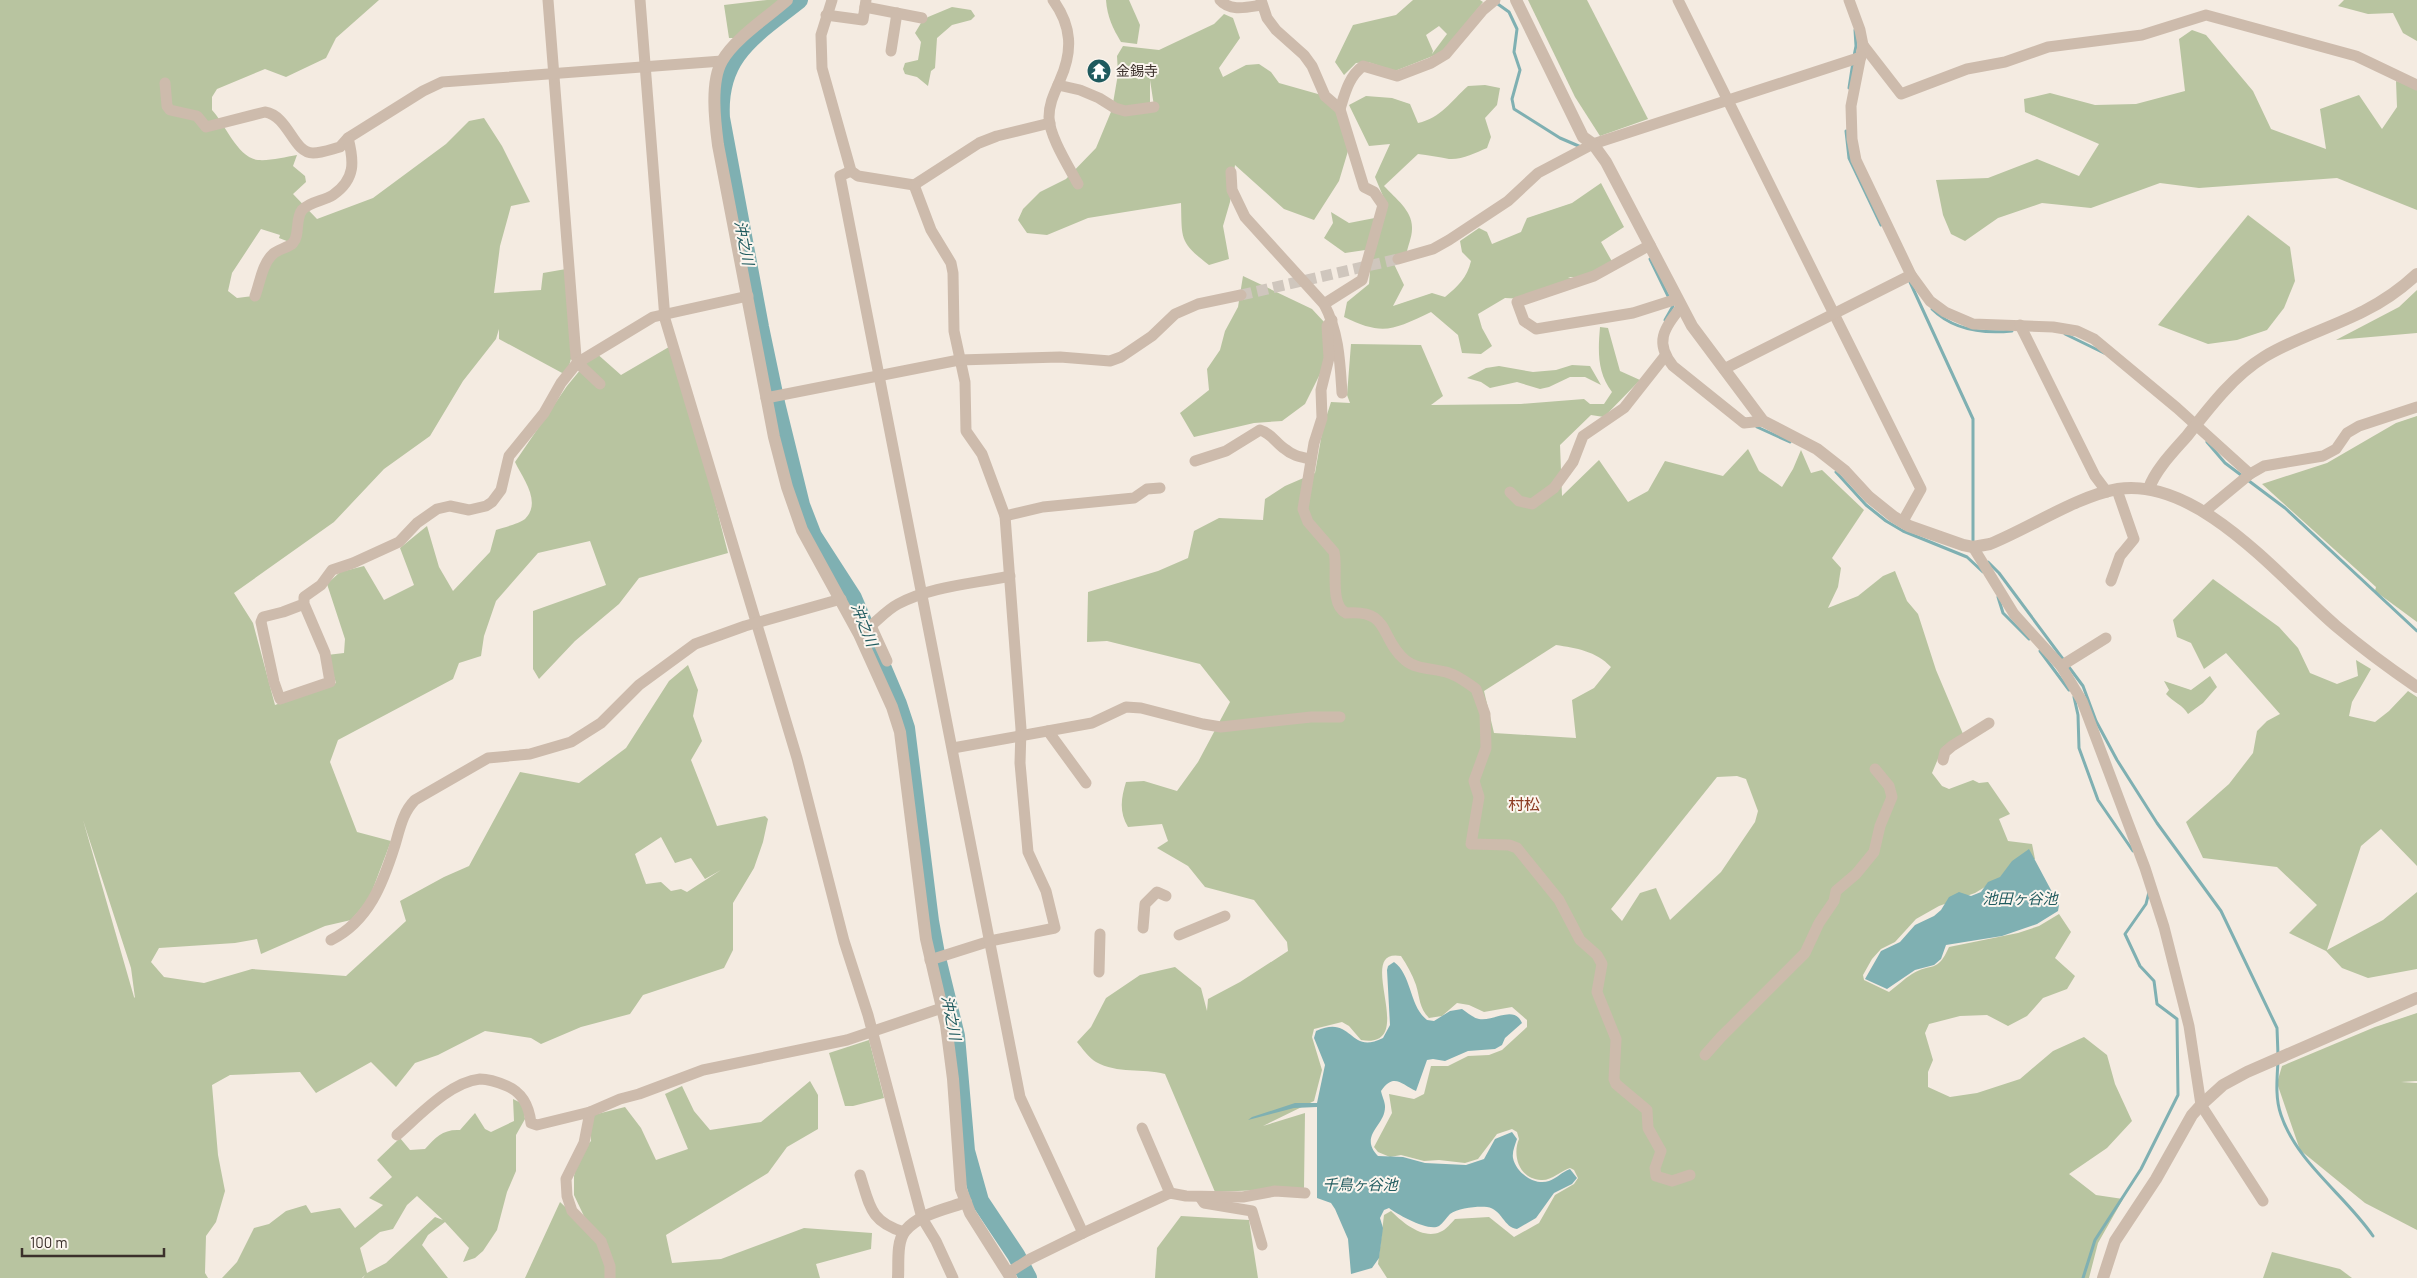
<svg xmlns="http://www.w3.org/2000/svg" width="2417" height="1278" viewBox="0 0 2417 1278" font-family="Barlow,'Noto Sans JP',sans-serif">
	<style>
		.green { fill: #b8c4a0; fill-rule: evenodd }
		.water { fill: #7fb0b2 }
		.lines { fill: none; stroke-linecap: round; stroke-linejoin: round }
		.stream { stroke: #7fb0b2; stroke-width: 3 }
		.river { stroke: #7fb0b2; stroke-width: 18 }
		.minor-tunnel { stroke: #cfc6bd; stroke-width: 11; stroke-dasharray: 11 5.5; stroke-linecap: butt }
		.minor { stroke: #cdbbac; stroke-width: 11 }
		.tertiary { stroke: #cdbbac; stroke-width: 12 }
		.labels { text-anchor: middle; stroke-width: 4; stroke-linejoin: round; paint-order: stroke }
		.poi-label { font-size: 14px; fill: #3b302b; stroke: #fbf5ee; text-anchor: start }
		.water-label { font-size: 15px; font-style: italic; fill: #1f5a5e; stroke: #fbf5ee }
		.quarter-label { font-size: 16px; fill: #8c3b22; stroke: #fbf5ee }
	</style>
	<rect width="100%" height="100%" fill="#f4ebe1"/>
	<g class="green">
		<path d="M0 0H379L336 38 326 58 286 77 265 69 217 89 212 97V110C225 124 238 158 258 160 270 161 285 157 297 155L293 166 305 176 306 182 293 194 317 219 373 198 446 144 469 121 484 118 502 146 530 202 511 206 500 246 494 293 541 290 543 273 566 269 572 355 569 366 564 374 499 339V329L496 339 463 381 430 436 384 469 334 522 234 593 253 623 275 705 336 683 327 655 344 653 345 639 327 584 340 572 364 566 384 600 414 585 400 548 427 526 439 567 453 591 490 552 496 530C504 527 519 524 525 519 542 502 523 479 515 462L567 386 595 352 621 375 674 344 728 553 639 578 619 604 575 641 539 679 533 669V611L606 585 590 541 538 553 496 601 484 636 481 656 459 663 453 679 338 740 330 762 357 832 391 841 369 899 351 920 325 926 261 954 257 939 235 943 159 948 151 962 164 977 204 983 252 969 346 976 406 921 400 901 444 877 469 866 520 772 579 783 626 748 669 681 688 665 698 690 693 716 702 741 691 760 717 826 765 816 768 819 763 842 754 868 733 903V950L724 968 643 995 630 1014 581 1027 541 1044 531 1038 485 1031 438 1055 415 1063 396 1087 371 1062 316 1093 300 1072 230 1075 212 1085 218 1155 225 1191 216 1222 206 1236 205 1273 208 1278H0ZM261 229 280 235 279 238 292 243 277 252 253 296 237 298 228 291 232 273ZM83 820 131 968 135 998 134 997ZM661 837 675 863 691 858 705 879 721 870 687 892 681 889 671 891 661 882 646 884 635 854Z"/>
		<path d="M767 0H786L736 38H729L724 5Z"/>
		<path d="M1106 0H1129L1140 25 1137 44 1121 42C1113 29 1107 16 1106 0Z"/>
		<path d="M1413 0H1480L1483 2 1443 52 1395 71 1368 62 1356 63 1344 75 1335 62 1353 25 1396 15ZM1439 26 1447 34 1432 54 1433 51 1426 35Z"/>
		<path d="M1528 0H1587L1648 119 1600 136 1575 97Z"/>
		<path d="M2344 0H2417V41L2403 33 2393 13 2368 14 2338 6Z"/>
		<path d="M952 7 971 10 975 16 971 20 952 25 937 38 935 68 931 71 928 86 917 77 905 74 903 69 905 63 918 60 921 42 915 33 921 23 928 17Z"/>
		<path d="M1224 14 1233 18 1240 38 1219 68 1223 77 1246 65 1259 64 1271 72 1279 83 1325 96 1340 109 1351 141 1339 181 1314 220 1284 209 1235 165 1230 202 1223 226 1229 259 1209 265C1179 242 1182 239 1181 203L1088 218 1047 235 1027 233 1018 220 1023 209 1040 192 1066 179 1096 148 1113 107C1127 118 1139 111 1154 106L1150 80V105L1125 111 1113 103 1118 74 1117 56 1123 46 1159 50 1214 24Z"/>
		<path d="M2192 30 2206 35 2253 91 2271 129 2326 149 2320 109 2359 95 2382 129 2397 107 2396 81 2417 88V210L2337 178 2199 188 2160 183 2091 208 2042 203 1998 218 1965 241 1951 234 1943 215 1936 180 1988 178 2037 159 2079 176 2099 144 2025 112 2024 99 2050 93 2095 105 2136 104 2185 91 2179 39Z"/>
		<path d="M1485 85 1500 88 1497 105 1485 118 1491 137 1487 148C1475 153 1462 160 1449 159 1439 157 1428 155 1418 154L1384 186C1396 199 1413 211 1412 229 1412 238 1407 247 1406 257L1394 264 1404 285 1393 306 1432 293 1445 297C1458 286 1467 278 1471 261L1462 252 1460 241 1479 228 1487 232 1492 244 1521 232 1527 218 1572 203 1601 183 1624 227 1601 242 1614 265 1586 278 1568 277 1578 281 1525 299 1505 298 1478 314 1482 328 1492 346 1481 354 1462 353 1458 335 1431 312C1393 330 1383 336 1344 317L1347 302 1369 284 1372 249 1345 253 1324 238 1333 223 1331 212 1349 223 1385 216V201L1375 177 1390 144 1369 146 1349 105 1366 96 1392 98 1410 104 1418 123C1441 118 1451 101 1468 86Z"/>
		<path d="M2248 215 2290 247 2295 281 2284 308 2267 330 2237 340 2208 344 2158 325Z"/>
		<path d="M1243 276 1312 309 1325 323 1324 366 1305 404 1282 421 1254 423 1194 437 1180 413 1209 390 1207 369 1220 350 1225 331 1238 307Z"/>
		<path d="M2417 290V333L2336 340 2399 307Z"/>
		<path d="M1600 327 1608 328 1620 371 1640 380 1604 417 1591 415 1560 445 1562 496 1599 460 1628 502 1648 491 1665 461 1723 476 1748 449 1759 471 1782 487 1793 469 1801 450 1811 473 1822 470 1864 510 1832 558 1841 568 1838 587 1828 608 1858 596 1883 576 1895 571 1907 601 1918 614 1936 670 1963 734 1943 747 1932 773 1942 786 1949 789 1973 780 1979 783 1988 782 2010 814 1999 819 2008 841 2032 844 2035 859 2012 866 2000 878 1975 893 1939 906 1916 919 1895 942 1881 949 1872 959 1863 975 1864 980 1889 992C1897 986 1904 979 1912 974 1932 962 1937 974 1949 947L2018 933 2039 926 2059 914 2071 932 2055 958 2075 976 2067 989 2043 998 2027 1016 2008 1026 1987 1015 1960 1016 1929 1024 1925 1033 1933 1060 1928 1072V1087L1950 1097 1977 1093 2020 1079 2053 1051 2084 1037 2107 1055 2115 1084 2132 1121 2107 1148 2069 1174 2096 1195 2123 1199 2098 1243 2089 1278H1387L1378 1264 1384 1215 1391 1211C1402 1222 1423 1240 1440 1232 1446 1230 1451 1223 1455 1219L1489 1217 1514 1237 1539 1223 1555 1195 1574 1184 1578 1178 1574 1170 1570 1168C1561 1171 1551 1181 1541 1180 1519 1179 1512 1155 1519 1139L1517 1132 1512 1129 1497 1134 1478 1159 1465 1163 1439 1160 1424 1161 1401 1155 1390 1157 1378 1152 1374 1147 1392 1113 1389 1094 1414 1099 1424 1094 1431 1066H1448L1468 1056 1489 1055 1502 1050 1527 1027V1020L1512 1007 1484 1012 1469 1005 1457 1003 1442 1016 1429 1018C1419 1008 1420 998 1416 985 1412 974 1407 965 1401 956 1352 947 1421 1050 1361 1040L1349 1026 1342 1022 1314 1029 1312 1037 1322 1070 1314 1101 1263 1126 1305 1113 1304 1188 1215 1192 1165 1074C1143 1068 1117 1074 1096 1062 1089 1058 1082 1048 1077 1042L1091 1027 1106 998 1140 975 1175 967 1201 988 1207 1011 1208 999 1240 982 1288 951 1287 942 1254 900 1205 887 1188 866 1157 848 1168 841 1162 824 1128 827C1119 812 1121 798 1126 782L1144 781 1177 791 1198 762 1230 702 1200 664 1107 641 1087 642 1088 592 1158 571 1188 558 1194 531 1219 518 1263 520 1265 499 1285 486 1315 473 1323 427 1331 402 1350 403 1347 395 1351 344 1421 345 1443 396 1431 405 1521 404 1584 399 1590 404H1604L1612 392C1597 372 1598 351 1600 327ZM1556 645C1576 648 1596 651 1611 667L1594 688 1572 700 1576 738 1494 733 1484 691ZM1737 776 1746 779 1758 811 1755 822 1721 872 1670 920 1656 888 1640 893 1622 921 1611 909 1717 777Z"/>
		<path d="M1572 365 1590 366 1601 385 1585 377H1570L1549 387 1540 389 1517 382 1490 388 1481 382 1467 378 1486 368 1499 366 1533 372 1556 370Z"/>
		<path d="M2417 416V622L2375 591 2376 587 2262 484 2327 463 2396 423Z"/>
		<path d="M2213 579 2279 627 2298 648 2310 673 2337 684 2358 676 2356 660 2371 669 2352 702 2349 716 2375 722 2389 711 2408 691 2417 697V866L2381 829 2361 846 2327 950 2383 920 2417 892V969L2368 978 2342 968 2326 951 2289 933 2317 905 2277 867 2203 858 2186 822 2229 784 2253 753 2257 731 2267 721 2280 714 2226 653 2204 669 2191 643 2177 637 2173 620Z"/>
		<path d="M2210 676 2217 687 2203 703 2188 714C2183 705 2173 702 2166 694L2169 690 2164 681 2191 690Z"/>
		<path d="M2417 1013V1081L2401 1082 2417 1083V1230L2365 1203 2300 1150 2277 1083 2282 1066 2375 1027Z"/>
		<path d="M869 1040 884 1098 853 1106H845L829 1053Z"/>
		<path d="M810 1081 818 1095V1129L787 1147 768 1173 666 1235 672 1263 721 1259 804 1228 872 1233 871 1249 816 1264 820 1278H525L560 1202 591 1231 574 1195V1176L579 1153 591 1141 589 1116 625 1107 641 1128 656 1160 688 1149 665 1094 682 1086 694 1111 710 1130 761 1122Z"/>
		<path d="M513 1099 523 1104 525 1119 516 1135V1171L507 1192 497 1230 483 1251 475 1258 463 1262 469 1248 445 1222 428 1235 422 1245 448 1278H363L365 1275 362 1278H222L237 1262 254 1228 269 1224 286 1211 306 1205 311 1213 340 1208 355 1228 383 1205 369 1198 392 1177 377 1160 400 1138 410 1150 425 1149C436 1137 443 1129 460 1130L475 1113 485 1129 491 1132 514 1121ZM417 1196 443 1220 435 1217 386 1263 367 1273 360 1248 380 1232 393 1229 407 1205Z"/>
		<path d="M1181 1216 1249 1220 1258 1278H1155L1157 1248Z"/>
		<path d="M2272 1252 2340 1269 2352 1278H2263Z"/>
	</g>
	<g class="water">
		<path d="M2029 849 2059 905 2058 911 2037 924 2002 936 1946 945 1941 959 1934 965 1915 970 1887 989 1865 979 1881 951 1900 942 1915 925 1934 916 1941 910 1949 897 1959 892 1971 896 1981 892 1988 882 2000 877 2012 861Z"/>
		<path d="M1394 962C1412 975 1409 1006 1427 1020L1434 1021 1450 1011 1462 1009C1467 1012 1473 1018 1479 1019 1493 1022 1514 1004 1522 1023L1505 1038 1502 1045 1495 1049 1468 1051 1445 1061 1433 1059 1427 1060 1416 1091C1402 1085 1394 1072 1381 1091 1382 1096 1385 1102 1385 1106 1386 1126 1358 1135 1378 1156L1403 1157 1425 1163 1466 1165 1484 1159 1495 1139 1512 1132 1517 1139C1515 1145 1512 1152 1513 1158 1516 1173 1535 1186 1549 1181 1557 1178 1562 1172 1570 1169L1577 1178 1572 1184 1554 1193 1536 1218 1517 1229C1504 1228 1502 1209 1487 1207 1477 1206 1458 1208 1450 1214 1446 1218 1443 1223 1439 1226 1429 1232 1398 1215 1389 1208L1384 1210 1380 1218 1383 1228 1379 1258 1372 1268 1351 1274 1348 1239 1335 1209 1331 1203 1317 1198V1107L1294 1108 1248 1120 1252 1117 1295 1103H1317L1325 1065 1314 1038 1316 1031C1354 1014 1348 1056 1383 1038L1390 1025 1387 970 1388 966Z"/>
	</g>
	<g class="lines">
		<g class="stream">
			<path d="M1495 2 1509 12 1517 29 1514 52 1520 70 1512 99 1514 109 1560 138 1581 147"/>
			<path d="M1854 56 1856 46 1855 30"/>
			<path d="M1849 88 1853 62"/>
			<path d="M1846 131 1849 158 1881 225"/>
			<path d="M1650 259 1669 298"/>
			<path d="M1910 282 1973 419V544"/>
			<path d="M1932 309C1953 330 1982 334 2012 331"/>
			<path d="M1665 320 1673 306 1672 303"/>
			<path d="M2065 334 2104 353"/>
			<path d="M1757 427 1790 442"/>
			<path d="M2207 442 2225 463 2285 508 2417 631"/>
			<path d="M1836 472 1866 505 1886 521 1903 531 1967 557 1983 572"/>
			<path d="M1988 562 1999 573 2083 686 2096 721 2117 760 2157 823 2221 911 2277 1028 2278 1055"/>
			<path d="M1998 597 2003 613 2029 639"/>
			<path d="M2040 651 2069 690"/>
			<path d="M2074 697 2078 715 2079 748 2098 800 2133 851"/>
			<path d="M2278 1061C2277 1079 2275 1098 2281 1115 2297 1163 2345 1195 2373 1236"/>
			<path d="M2083 1278 2095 1240 2141 1169 2178 1095 2177 1019 2157 1004 2154 981 2140 966 2125 934 2146 904 2149 892"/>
		</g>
		<path class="river" d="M799 0C755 35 717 55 721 118L760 327 776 403 801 505 813 536 853 598 898 704 906 728 930 921 936 954 956 1036 966 1151 980 1201 1016 1255 1028 1278"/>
		<path class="minor-tunnel" d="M1241 295 1398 259"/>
		<g class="minor">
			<path d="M548 0 576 357 583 368 600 384"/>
			<path d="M640 0 665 319 797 758 844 941 868 1015 922 1218 936 1241 953 1278"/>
			<path d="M832 0 821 35 822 68 851 171 858 176 914 185 931 230 951 263 953 273 954 331 965 382 966 431 982 454 1005 516 1021 729 1020 763 1028 852 1046 891 1055 928 990 941 930 960"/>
			<path d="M1053 0C1072 26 1073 51 1060 80 1055 92 1049 103 1049 117 1049 136 1069 167 1078 184"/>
			<path d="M1220 0C1230 12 1248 7 1262 5"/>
			<path d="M1261 0 1267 18 1276 30 1304 55 1312 66 1325 96 1340 109 1364 187 1374 192 1383 205 1362 280 1324 304"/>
			<path d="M1678 0 1921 489 1903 521"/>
			<path d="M1849 0 1860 30 1863 45 1851 106 1852 139 1856 160 1911 275 1930 301 1945 312 1973 324 2053 327 2077 331 2094 339 2177 408 2250 474"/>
			<path d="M865 7 922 18"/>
			<path d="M826 15 863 20 866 0"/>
			<path d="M1863 45 1901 94 1967 69 2005 62 2048 47 2142 35 2206 15 2356 56 2417 85"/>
			<path d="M891 51 897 13"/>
			<path d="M165 83 167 106 170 110 197 116 206 127 265 112C289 116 293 153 313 153 322 153 332 149 340 147L348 138 423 91 442 82 722 61"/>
			<path d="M1058 85 1080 90 1099 98 1115 108 1125 111 1154 107"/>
			<path d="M1340 109C1345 93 1349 76 1363 66L1397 76 1431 63 1446 54 1483 10 1495 0"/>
			<path d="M851 171 840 176 1020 1097 1083 1233"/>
			<path d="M1231 172 1232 190 1245 217 1324 304C1339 332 1340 362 1342 393"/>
			<path d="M914 185 979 143 997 136 1050 123"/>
			<path d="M1650 245 1594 276 1517 302 1524 321 1536 329 1633 313 1677 299"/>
			<path d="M1398 259 1433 249 1449 240 1508 201 1538 173 1593 144 1861 57"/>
			<path d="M255 296C260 283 262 264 273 254 278 249 288 248 293 243 300 235 295 219 302 210 310 201 324 201 333 195 356 179 354 161 348 138"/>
			<path d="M1681 307C1664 329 1654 342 1673 366L1744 423 1763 421"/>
			<path d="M1332 320 1327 326 1329 358 1321 390 1322 418 1314 443 1303 509 1308 522 1334 552C1338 567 1329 605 1346 613 1391 609 1379 638 1405 660 1417 670 1434 668 1449 673 1459 676 1467 683 1476 689L1485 714 1486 748 1474 781 1479 797 1471 844 1509 845 1517 848 1559 900 1580 940 1597 955 1602 964 1597 992 1616 1039 1614 1079 1616 1084 1647 1110 1648 1128 1661 1151 1655 1168 1656 1176 1672 1181 1690 1175"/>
			<path d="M2020 325 2095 476 2107 492"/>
			<path d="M1724 369 1911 275"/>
			<path d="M766 398 959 360 1060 357 1110 361 1121 357 1152 336 1175 314 1198 304 1241 295"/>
			<path d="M1195 461 1226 451 1260 430C1271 433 1276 443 1285 449 1293 456 1301 457 1310 459"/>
			<path d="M1510 492 1519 501 1532 504 1554 488 1573 462 1583 436 1624 408 1665 356"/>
			<path d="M2204 512 2250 474 2264 466 2323 456 2336 449 2347 433 2359 426 2417 407"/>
			<path d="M1005 516 1043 507 1134 498 1147 489 1160 488"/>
			<path d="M1973 547 2014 614 2061 666 2082 701 2145 868 2164 927 2189 1026 2201 1105 2263 1201"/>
			<path d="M2111 581 2120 556 2134 539 2117 490"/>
			<path d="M304 604 325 653 330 682 280 699 274 682 261 622 263 617 283 612 304 604V597L321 585 332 570 353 563 399 542 417 523 437 509 450 506 469 510 486 506 492 502 501 490 509 456 544 413 561 383 577 363 653 317 748 296"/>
			<path d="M872 628 887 661"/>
			<path d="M859 634C874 626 883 612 898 604 932 586 972 584 1010 576"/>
			<path d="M2061 666 2106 638"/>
			<path d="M1048 731 1086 783"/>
			<path d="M953 748 1092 723 1126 707 1141 708 1203 724 1221 727 1311 717H1340"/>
			<path d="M1943 760 1945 752 1952 746 1989 723"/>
			<path d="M1143 928 1145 904 1157 892 1166 896"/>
			<path d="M1179 935 1225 916"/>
			<path d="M331 940C369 921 383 883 395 845 400 828 403 812 415 800L488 758 530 754 571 742 601 723 639 685 695 644 745 626 841 599"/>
			<path d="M1099 972 1100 934"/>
			<path d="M1705 1055 1721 1037 1805 953 1819 923 1834 901 1836 891 1856 874 1874 852 1880 826 1892 797 1889 786 1875 769"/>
			<path d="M590 1112 584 1143 566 1179 567 1196 572 1211 601 1241 610 1266V1278"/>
			<path d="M1142 1128 1170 1193"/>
			<path d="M397 1135C419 1116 450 1082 480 1079 488 1079 500 1083 507 1086 523 1093 529 1106 531 1123L537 1125 590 1112 620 1099 639 1094 703 1070 847 1040 942 1008"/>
			<path d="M860 1175C870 1206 870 1222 904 1232"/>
			<path d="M1200 1197 1204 1203 1252 1211 1262 1245"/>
			<path d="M1008 1273 1030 1259 1083 1233 1170 1193 1186 1196 1243 1197 1275 1191 1305 1193"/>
		</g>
		<g class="tertiary">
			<path d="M787 0C768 17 734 39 722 61 710 82 715 122 718 145L774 437 787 487 802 530 859 634 892 707 900 732 926 939 946 1025 953 1079 961 1189 970 1213 1011 1278"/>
			<path d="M1516 0 1583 137 1593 144 1606 162 1692 326 1763 421 1817 449 1845 471 1869 497 1894 517 1909 526 1963 545 1973 547 1990 544C2030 528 2077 496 2118 489 2199 477 2280 578 2336 626 2362 648 2389 668 2417 687"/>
			<path d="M2149 488C2156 469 2173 452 2187 436 2209 408 2233 376 2264 357 2295 338 2331 328 2364 311 2384 301 2401 289 2417 274"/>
			<path d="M898 1278C899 1265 896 1242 905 1231 919 1214 946 1209 966 1202"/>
			<path d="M2103 1278 2115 1241 2156 1179 2192 1115 2201 1105 2223 1085 2247 1072 2417 998"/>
		</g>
	</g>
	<defs>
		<symbol id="temple-disc" viewBox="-11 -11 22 22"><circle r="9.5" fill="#1f5a5e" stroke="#fbf5ee"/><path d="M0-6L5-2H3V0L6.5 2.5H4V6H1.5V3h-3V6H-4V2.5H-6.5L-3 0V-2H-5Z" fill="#fff"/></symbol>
	</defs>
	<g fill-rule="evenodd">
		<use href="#temple-disc" x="1085" y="57" width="28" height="28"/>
	</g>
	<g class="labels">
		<g class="poi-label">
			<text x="1116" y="76">金錫寺</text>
		</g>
		<g class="water-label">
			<text transform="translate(744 243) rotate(79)" y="5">沖之川</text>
			<text transform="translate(864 625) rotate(68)" y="5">沖之川</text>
			<text x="2020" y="904">池田ヶ谷池</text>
			<text transform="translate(951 1018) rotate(79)" y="5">沖之川</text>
			<text x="1360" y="1190">千鳥ヶ谷池</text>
		</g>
		<g class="quarter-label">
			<text x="1524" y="810">村松</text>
		</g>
	</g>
	<path d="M22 1248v8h142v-8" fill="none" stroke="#3b302b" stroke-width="2.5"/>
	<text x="30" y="1248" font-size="15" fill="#3b302b" stroke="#fbf5ee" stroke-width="4" paint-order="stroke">100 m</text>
</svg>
